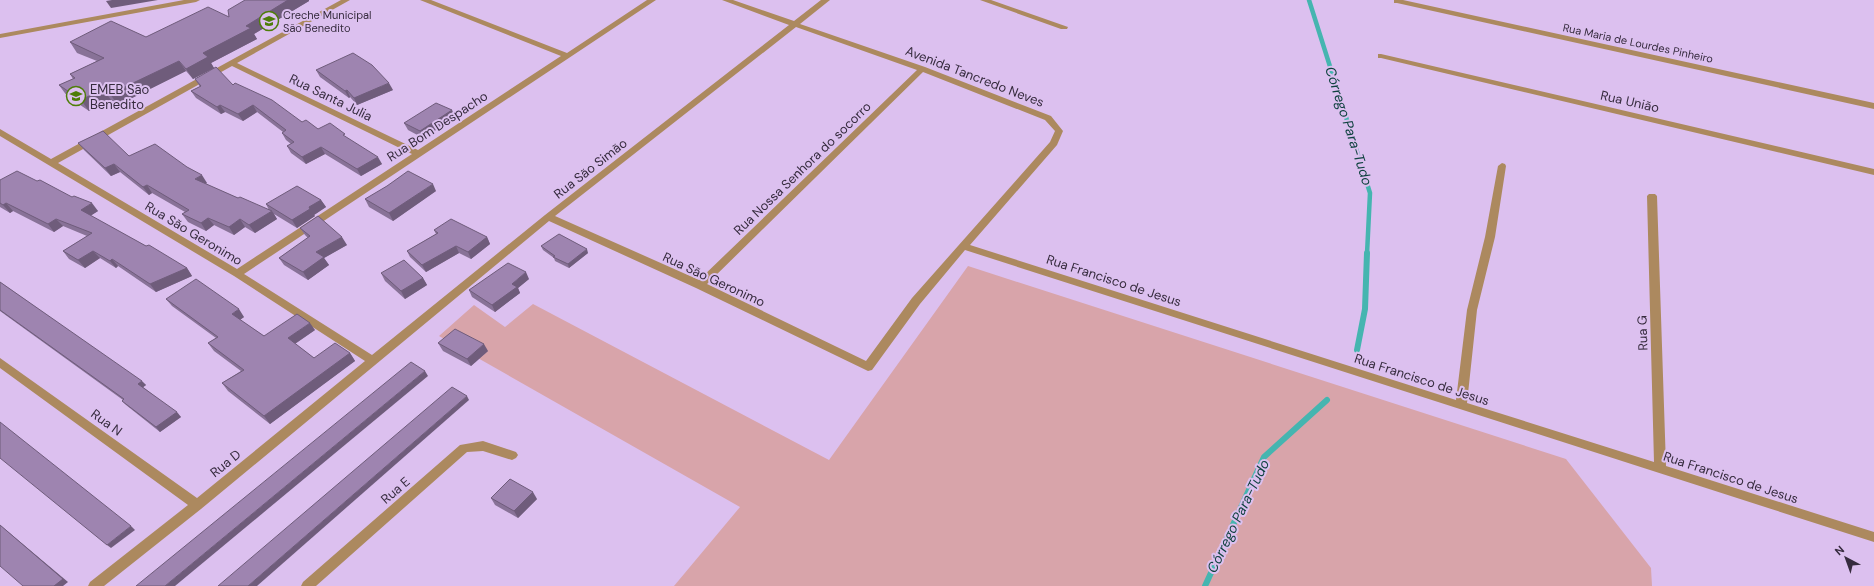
<svg xmlns="http://www.w3.org/2000/svg" width="1874" height="586" viewBox="0 0 1874 586" font-family="'DM Sans',sans-serif">
	<style>
		.green { fill: #d8a4aa }
		.lines { fill: none; stroke-linecap: round; stroke-linejoin: round }
		.stream-far1 { stroke: #45b5b0; stroke-width: 4.5 }
		.stream { stroke: #45b5b0; stroke-width: 6 }
		.street { fill: #ac895f; fill-rule: evenodd }
		.wall { fill: #887297 }
		.shaded-wall { fill: #6f5c7b }
		.building { fill: #9e84b0; stroke: #6f5c7b }
		.labels { text-anchor: middle; stroke-width: 4; stroke-linejoin: round; paint-order: stroke }
		.far-poi-label { font-size: 11px; fill: #362b3e; stroke: #dcc0ef; text-anchor: start }
		.far-street-label { font-size: 11px; fill: #362b3e; stroke: #dcc0ef }
		.street-label { font-size: 13px; fill: #362b3e; stroke: #dcc0ef }
		.poi-label { font-size: 13px; fill: #362b3e; stroke: #dcc0ef; text-anchor: start }
		.water-label { font-size: 14px; font-style: italic; fill: #104240; stroke: #dcc0ef }
	</style>
	<rect width="100%" height="100%" fill="#dcc0ef"/>
	<path class="green" d="M968 266 1566 459 1651 568 1652 586H674L740 507 439 336 474 305 505 327 533 304 829 460Z"/>
	<g class="lines">
		<path class="stream-far1" d="M1309 0 1370 193 1367 254"/>
		<g class="stream">
			<path d="M1357 350 1365 309 1367 253"/>
			<path d="M1205 586 1264 457 1327 400"/>
		</g>
		<g class="street">
			<path d="M184 0H200L196 2 0 38V34Z"/>
			<path d="M341 0H350L237 63 418 150 561 56 420 0H431L567 53 647 0H656L244 274 372 355 545 215 789 25 722 0H733L794 21 821 0H830L800 24 925 67 1051 116 1063 131 1057 145 970 245 1456 400 1467 310 1485 237 1498 166 1502 163 1505 164 1506 166 1495 237 1477 310 1467 403 1654 462 1647 196 1649 194H1655L1657 196 1666 466 1874 532V542L965 250 920 304 872 370 868 371 696 288 549 221 201 509 104 586H88L90 582 188 505 0 368V358L197 498 365 361 234 276 0 136V129L51 159ZM796 27 917 70 699 280 555 216ZM232 66 412 154 237 269 58 163ZM923 72 1045 120 1055 131 1050 142 912 298 866 361 707 284Z"/>
			<path d="M980 0H991L1068 27 1067 29H1061Z"/>
			<path d="M1394 0H1403L1874 103V109L1397 3H1394Z"/>
			<path d="M1378 54H1381L1874 169V175L1381 58H1378Z"/>
			<path d="M483 441 516 452 518 455 516 458 512 460 483 451 467 452 316 586H301L303 582 460 445Z"/>
		</g>
	</g>
	<g class="wall">
		<path d="M245 0H309V1L254 34 257 39 211 63 214 68 193 79 186 71 118 105 111 100 89 111 67 96 59 85 73 79 70 74 97 61 77 53 70 42 146 37 229 17Z"/>
		<path d="M316 70 393 90 357 105 350 97 349 98 320 77Z"/>
		<path d="M195 79 233 85 302 122 318 129 347 138 382 164 361 176 325 154 306 164 291 153 287 146 291 144 286 140 282 133 283 132 257 112 243 121 225 112 221 114 196 98 191 91 200 87Z"/>
		<path d="M452 110 455 118 423 138 408 130 404 123Z"/>
		<path d="M78 143 129 156 207 183 205 184 238 198 269 210 266 204 321 200 326 207 314 215 315 216 297 228 274 214 277 219 255 233 245 227 234 235 214 225 206 231 188 222 182 214 185 212 152 193 149 195 120 172 111 176 84 150Z"/>
		<path d="M0 180 37 181 98 211 90 216 187 268 192 276 156 292 118 266 116 268 100 258 85 268 69 259 63 251 87 236 63 226 54 232 13 211 10 213 0 207Z"/>
		<path d="M436 191 393 221 369 207 365 199Z"/>
		<path d="M300 228 347 245 324 258 329 265 308 280 284 265 279 258 308 238 305 235Z"/>
		<path d="M434 230 487 237 490 244 471 259 459 253 426 272 410 257 407 251 436 234Z"/>
		<path d="M541 246 588 253 569 268 555 261 554 258 543 250Z"/>
		<path d="M381 273 423 278 427 285 405 299 385 281Z"/>
		<path d="M529 279 518 288 520 293 495 312 472 297 469 290Z"/>
		<path d="M0 282 146 385 143 387 181 417 160 432 126 405 122 401 123 400 0 311Z"/>
		<path d="M166 299 244 317 240 320 264 336 315 330 295 344 314 358 350 353 355 361 270 424 228 391 222 383 241 371 214 351 208 343 216 338 172 306Z"/>
		<path d="M438 343 488 351 471 366 443 351Z"/>
		<path d="M491 498 537 499 518 518 495 505Z"/>
	</g>
	<g class="shaded-wall">
		<path d="M112 0H158L111 8 106 1Z"/>
		<path d="M288 0H309V1L254 34 257 39 211 63 214 68 193 79 186 69 203 53 246 26Z"/>
		<path d="M179 61 186 71 118 105 110 94Z"/>
		<path d="M389 83 393 90 357 105 354 98Z"/>
		<path d="M103 89 111 100 89 111 81 100Z"/>
		<path d="M347 90 350 97 349 98 345 91Z"/>
		<path d="M220 105 225 112 221 114 217 107Z"/>
		<path d="M253 105 257 112 243 121 238 114Z"/>
		<path d="M452 110 455 118 423 138 420 131Z"/>
		<path d="M321 147 325 154 306 164 302 157Z"/>
		<path d="M378 157 382 164 361 176 357 169Z"/>
		<path d="M114 164 120 172 111 176 105 168Z"/>
		<path d="M202 175 207 183 200 187 195 179Z"/>
		<path d="M433 184 436 191 393 221 389 213Z"/>
		<path d="M147 185 152 193 149 195 143 187Z"/>
		<path d="M321 200 326 207 314 215 315 216 297 228 292 220 309 207Z"/>
		<path d="M6 203 13 211 10 213 3 205Z"/>
		<path d="M92 203 98 211 87 218 81 210Z"/>
		<path d="M272 211 277 219 255 233 249 225Z"/>
		<path d="M208 218 214 225 206 231 201 223Z"/>
		<path d="M56 219 63 226 54 232 48 224Z"/>
		<path d="M240 219 245 227 234 235 229 227Z"/>
		<path d="M342 237 347 245 324 258 329 265 308 280 303 272 316 252Z"/>
		<path d="M487 237 490 244 471 259 468 252Z"/>
		<path d="M456 246 459 253 426 272 422 265Z"/>
		<path d="M587 249 588 253 569 268 568 264Z"/>
		<path d="M93 251 100 258 85 268 78 260Z"/>
		<path d="M112 259 118 266 116 268 110 261Z"/>
		<path d="M187 268 192 276 156 292 150 284Z"/>
		<path d="M526 272 529 279 518 288 520 293 495 312 492 305 512 284Z"/>
		<path d="M423 278 427 285 405 299 401 291Z"/>
		<path d="M239 309 244 317 238 321 232 314Z"/>
		<path d="M310 323 315 330 293 345 288 338Z"/>
		<path d="M484 344 488 351 471 366 467 359Z"/>
		<path d="M350 353 355 361 270 424 264 416Z"/>
		<path d="M425 371 428 376 175 586H165Z"/>
		<path d="M142 381 146 385 142 388 138 384Z"/>
		<path d="M467 396 469 400 257 586H248Z"/>
		<path d="M177 412 181 417 160 432 156 427Z"/>
		<path d="M533 492 537 499 518 518 514 511Z"/>
		<path d="M0 525 68 582 63 586H54Z"/>
		<path d="M131 526 135 530 111 548 107 545Z"/>
	</g>
	<g class="building">
		<path d="M245 0H288L246 26 251 28 203 53 208 57 186 69 179 61 110 94 103 89 81 100 59 85 75 78 70 74 104 58 70 42 111 21 146 37 208 7 229 17 228 10Z"/>
		<path d="M353 53 372 65 389 83 354 98 347 90 345 91 316 70Z"/>
		<path d="M216 67 233 85 235 83 272 100 302 122 306 120 318 129 330 123 345 134 343 135 378 157 357 169 321 147 302 157 287 146 294 142 282 133 286 130 253 105 238 114 220 105 217 107 191 91 201 86 195 79Z"/>
		<path d="M436 103 452 110 420 131 404 123Z"/>
		<path d="M103 131 129 156 155 144 187 167 202 175 195 179 238 198 240 197 272 211 249 225 240 219 229 227 208 218 201 223 182 214 189 210 147 185 143 187 114 164 105 168 78 143Z"/>
		<path d="M17 171 37 181 40 180 72 197 74 196 92 203 81 210 146 246 149 245 187 268 150 284 112 259 110 261 93 251 78 260 63 251 92 233 56 219 48 224 6 203 3 205 0 203V180Z"/>
		<path d="M408 171 433 184 389 213 365 199 387 186Z"/>
		<path d="M297 186 321 200 309 207 310 209 292 220 266 204Z"/>
		<path d="M318 216 342 237 316 252 324 257 303 272 279 258 310 236 300 228Z"/>
		<path d="M451 219 487 237 468 252 456 246 422 265 407 251 438 233 434 230Z"/>
		<path d="M559 234 587 249 568 264 553 257 555 256 541 246Z"/>
		<path d="M404 260 423 278 401 291 381 273Z"/>
		<path d="M508 263 526 272 512 284 517 287 492 305 469 290Z"/>
		<path d="M196 279 239 309 232 314 264 336 297 314 310 323 288 338 314 358 335 343 350 353 264 416 222 383 244 370 208 343 218 337 166 299Z"/>
		<path d="M0 282 142 381 138 384 177 412 156 427 122 401 124 399 0 310Z"/>
		<path d="M455 329 484 344 467 359 438 343Z"/>
		<path d="M411 362 425 371 165 586H136Z"/>
		<path d="M452 387 467 396 248 586H218Z"/>
		<path d="M0 422 131 526 107 545 0 458Z"/>
		<path d="M510 479 533 492 514 511 491 498Z"/>
		<path d="M0 525 63 579 54 586H23L0 566Z"/>
	</g>
	<defs>
		<symbol id="school-ring" viewBox="-11 -11 22 22"><circle r="9.5" fill="#dcc0ef" stroke="#4e7d08" stroke-width="1.5"/><path d="M0-5L7-2L0 1L-7-2ZM-4 1L0 2.5L4 1V4Q0 6-4 4Z" fill="#4e7d08"/></symbol>
	</defs>
	<g fill-rule="evenodd">
		<use href="#school-ring" x="258" y="10" width="22" height="22"/>
		<use href="#school-ring" x="65" y="85" width="22" height="22"/>
	</g>
	<g class="labels">
		<g class="far-poi-label">
			<text x="283" y="19">Creche Municipal<tspan x="283" dy="13">São Benedito</tspan></text>
		</g>
		<g class="far-street-label">
			<text transform="translate(1638 43) rotate(12)" y="4">Rua Maria de Lourdes Pinheiro</text>
		</g>
		<g class="street-label">
			<text transform="translate(975 76) rotate(21)" y="5">Avenida Tancredo Neves</text>
			<text transform="translate(331 97) rotate(26)" y="5">Rua Santa Julia</text>
			<text transform="translate(1630 101) rotate(13)" y="5">Rua União</text>
			<text transform="translate(437 126) rotate(-33)" y="5">Rua Bom Despacho</text>
			<text transform="translate(590 168) rotate(-38)" y="5">Rua São Simão</text>
			<text transform="translate(802 168) rotate(-44)" y="5">Rua Nossa Senhora do socorro</text>
			<text transform="translate(194 233) rotate(31)" y="5">Rua São Geronimo</text>
			<text transform="translate(714 279) rotate(25)" y="5">Rua São Geronimo</text>
			<text transform="translate(1114 280) rotate(18)" y="5">Rua Francisco de Jesus</text>
			<text transform="translate(1642 333) rotate(-92)" y="5">Rua G</text>
			<text transform="translate(1422 379) rotate(18)" y="5">Rua Francisco de Jesus</text>
			<text transform="translate(107 422) rotate(36)" y="5">Rua N</text>
			<text transform="translate(225 463) rotate(-39)" y="5">Rua D</text>
			<text transform="translate(1731 477) rotate(18)" y="5">Rua Francisco de Jesus</text>
			<text transform="translate(395 490) rotate(-41)" y="5">Rua E</text>
		</g>
		<g class="poi-label">
			<text x="90" y="94">EMEB São<tspan x="90" dy="15">Benedito</tspan></text>
		</g>
		<g class="water-label">
			<text transform="translate(1349 126) rotate(72)" y="5">Córrego Para-Tudo</text>
			<text transform="translate(1238 516) rotate(-64)" y="5">Córrego Para-Tudo</text>
		</g>
	</g>
	<g transform="translate(1846 558) rotate(319)" stroke="#dcc0ef" stroke-width="3" paint-order="stroke">
	<path d="M0-3L7 15L0 10L-7 15Z" fill="#362b3e"/>
	<text y="-6" font-size="11" font-weight="bold" text-anchor="middle" fill="#362b3e">N</text>
	</g>
</svg>
